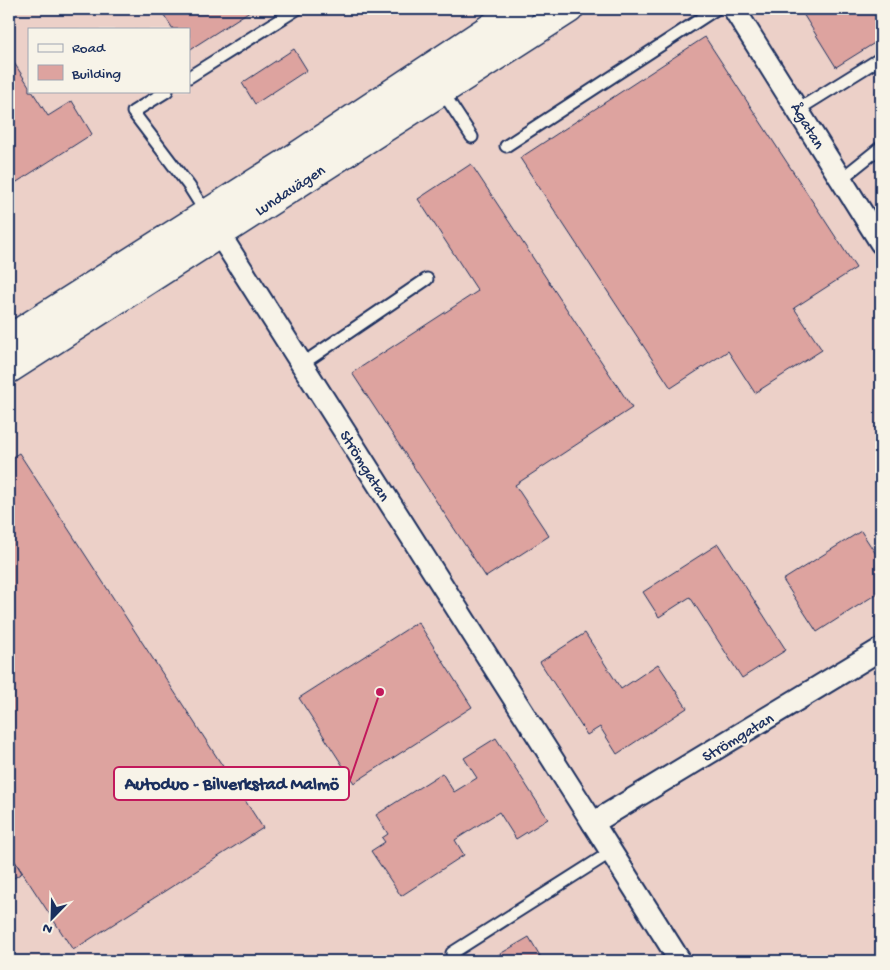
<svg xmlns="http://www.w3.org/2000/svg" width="890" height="970" viewBox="0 0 890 970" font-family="'Gochi Hand',sans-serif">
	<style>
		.built { fill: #ecd0c8; fill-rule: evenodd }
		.building { fill: #dda39f; stroke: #1b2f5e }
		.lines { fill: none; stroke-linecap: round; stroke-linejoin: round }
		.service-casing { stroke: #1b2f5e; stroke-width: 15 }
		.minor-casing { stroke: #1b2f5e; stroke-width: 25 }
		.secondary-casing { stroke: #1b2f5e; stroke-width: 31 }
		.service { stroke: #f7f3e8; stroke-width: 11 }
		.minor { stroke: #f7f3e8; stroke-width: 21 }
		.secondary { stroke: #f7f3e8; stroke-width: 28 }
		.labels { text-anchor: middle; stroke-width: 4.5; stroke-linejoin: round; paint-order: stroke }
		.street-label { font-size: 16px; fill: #1b2f5e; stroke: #f7f3e8 }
		.leader { fill: none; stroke: #c2185b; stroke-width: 2 }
		.callout-dot { fill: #c2185b; stroke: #f7f3e8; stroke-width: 2 }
		.callout { fill: #f7f3e8; stroke: #c2185b; stroke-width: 2 }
		.callout-label { font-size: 18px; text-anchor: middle; font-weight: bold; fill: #1b2f5e }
	</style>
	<rect width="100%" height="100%" fill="#f2e3d9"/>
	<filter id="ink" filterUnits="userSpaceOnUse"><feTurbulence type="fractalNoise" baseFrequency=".02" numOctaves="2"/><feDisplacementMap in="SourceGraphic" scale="10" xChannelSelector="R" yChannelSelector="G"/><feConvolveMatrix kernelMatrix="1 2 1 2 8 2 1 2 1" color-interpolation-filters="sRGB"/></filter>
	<g filter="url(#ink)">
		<path class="built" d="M9 9H881V961H9ZM29 29H189V91H29Z"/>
		<g class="building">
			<path d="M160 9H253L189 50V29H173Z"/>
			<path d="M800 9H881V39L836 67Z"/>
			<path d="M705 37 856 268 794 308 822 350 755 393 728 351 671 388 520 158Z"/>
			<path d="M294 49 307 70 255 104 242 83Z"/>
			<path d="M9 55 29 86V91H32L48 116 72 101 92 134 9 187Z"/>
			<path d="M471 164 632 408 515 485 549 536 486 577 352 373 478 291 418 199Z"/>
			<path d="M19 453 263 828 73 950 9 852V459Z"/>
			<path d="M861 531 881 562V591L817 632 783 580Z"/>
			<path d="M718 544 786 650 742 678 690 597 659 617 643 592Z"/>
			<path d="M418 622 472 707 354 783 299 698Z"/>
			<path d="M585 633 621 689 658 664 687 708 617 754 600 727 587 735 540 662Z"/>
			<path d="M496 738 548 819 516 839 499 812 455 840 464 855 401 896 371 851 385 842 382 838 388 834 376 815 442 773 454 792 477 778 464 758Z"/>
			<path d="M9 852 22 873 9 881Z"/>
			<path d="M529 937 543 961H488Z"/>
		</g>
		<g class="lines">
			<defs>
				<g id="service">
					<path d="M189 77 297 9"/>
					<path d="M167 91 133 112 189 186 206 213"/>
					<path d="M442 91 472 137"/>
					<path d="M799 109 881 58"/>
					<path d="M506 146 716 9"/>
					<path d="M841 179 881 147"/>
					<path d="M302 364 427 279"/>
					<path d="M457 961 452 953 611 852"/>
				</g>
				<g id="minor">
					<path d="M734 9 881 243"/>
					<path d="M211 221 593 823 881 649"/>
					<path d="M593 823 680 961"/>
				</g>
				<g id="secondary">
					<path d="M9 339 285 164 519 9"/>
					<path d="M9 369 569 9"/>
				</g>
			</defs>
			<use href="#service" class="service-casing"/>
			<use href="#minor" class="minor-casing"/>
			<use href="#secondary" class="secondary-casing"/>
			<use href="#service" class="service"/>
			<use href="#minor" class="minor"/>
			<use href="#secondary" class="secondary"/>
		</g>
	</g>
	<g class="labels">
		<g class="street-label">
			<text transform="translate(809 125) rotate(59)" y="6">Ågatan</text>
			<text transform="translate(289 189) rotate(-33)" y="6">Lundavägen</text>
			<text transform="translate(366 465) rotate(58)" y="6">Strömgatan</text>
			<text transform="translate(737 736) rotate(-31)" y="6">Strömgatan</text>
		</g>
	</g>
	<path class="leader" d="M380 692L349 783"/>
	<circle class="callout-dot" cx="380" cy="692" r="5"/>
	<rect class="callout" x="114" y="767" width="235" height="33" rx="5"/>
	<g class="callout-label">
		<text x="232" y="789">Autoduo - Bilverkstad Malmö</text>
	</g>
	<rect width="890" height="970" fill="none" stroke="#f7f3e8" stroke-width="30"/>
	<rect x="15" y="15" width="860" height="940" fill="none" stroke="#1b2f5e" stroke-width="2" filter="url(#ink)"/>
	<rect x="28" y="28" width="162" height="65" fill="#f7f3e8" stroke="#9fa5b1"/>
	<rect x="38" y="44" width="25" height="8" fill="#f7f3e8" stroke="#9fa5b1"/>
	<text x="72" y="52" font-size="15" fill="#1b2f5e">Road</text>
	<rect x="38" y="65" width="25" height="15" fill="#dda39f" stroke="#9fa5b1"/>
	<text x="72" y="78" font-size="15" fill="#1b2f5e">Building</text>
	<g transform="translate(52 918) rotate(203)" stroke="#f7f3e8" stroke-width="4" paint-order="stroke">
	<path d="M0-4L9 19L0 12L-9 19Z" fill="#1b2f5e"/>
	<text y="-8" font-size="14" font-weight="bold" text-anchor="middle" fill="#1b2f5e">N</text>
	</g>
</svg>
